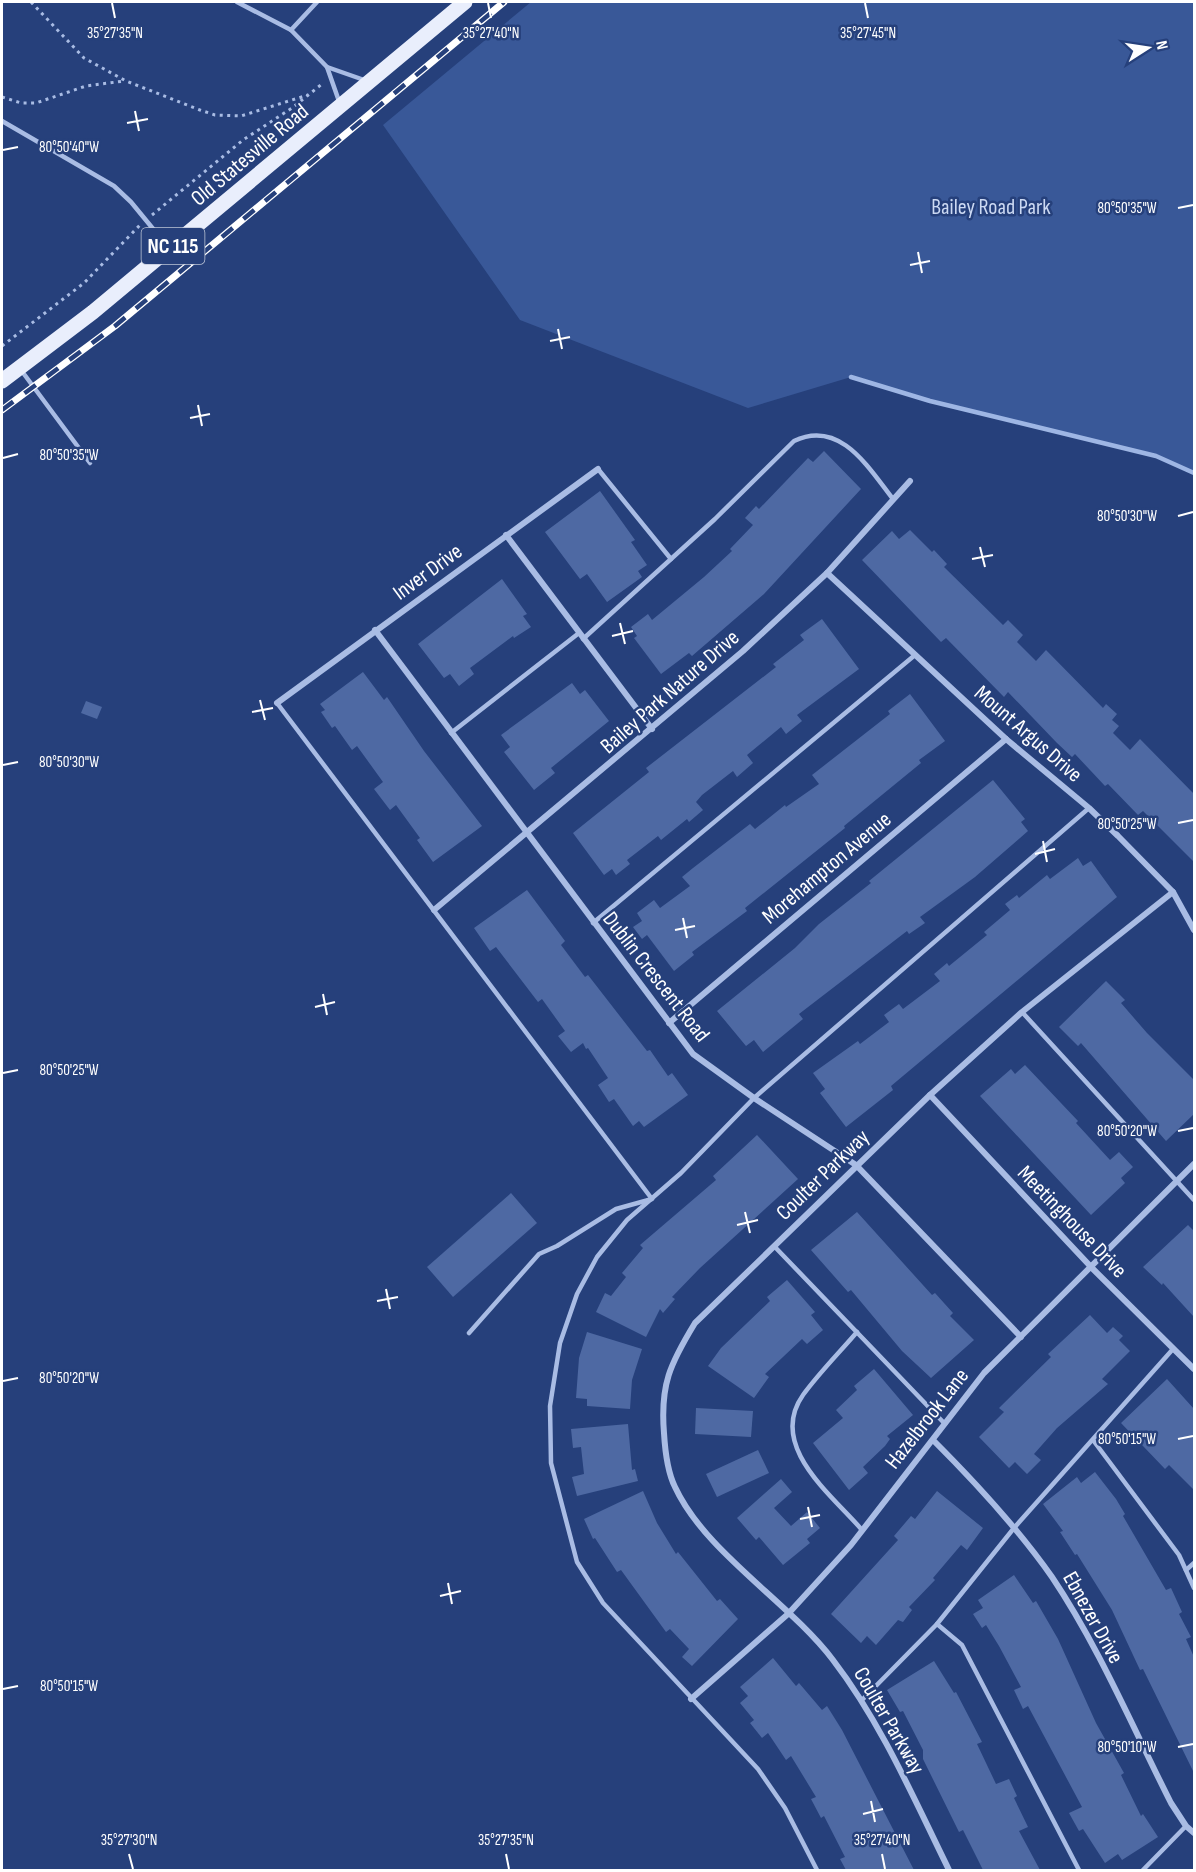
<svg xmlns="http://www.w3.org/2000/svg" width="1196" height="1872" viewBox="0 0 1196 1872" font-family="'Sofia Sans Condensed',sans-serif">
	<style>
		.green { fill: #395898 }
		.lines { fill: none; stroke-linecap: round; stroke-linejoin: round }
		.stream { stroke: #9eb6e4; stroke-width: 4.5 }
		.building { fill: #4e69a3 }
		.path { stroke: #a9bce4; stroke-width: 3; stroke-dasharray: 3 4.5; stroke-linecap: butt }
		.lane { stroke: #a9bce4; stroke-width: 4.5 }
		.street { stroke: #a9bce4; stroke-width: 6 }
		.primary { stroke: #e9eefc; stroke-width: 15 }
		.rail-casing { stroke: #fff; stroke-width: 7 }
		.rail { stroke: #26407b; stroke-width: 4.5; stroke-dasharray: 14; stroke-linecap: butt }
		.ticks { fill: none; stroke: #fff; stroke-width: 2 }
		.labels { text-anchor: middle; stroke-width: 5; stroke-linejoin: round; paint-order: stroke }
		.shield { fill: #26407b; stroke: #bec6d7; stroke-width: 1.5 }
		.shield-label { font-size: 21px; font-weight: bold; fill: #fff }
		.street-label { font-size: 22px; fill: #fff; stroke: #26407b }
		.park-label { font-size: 22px; fill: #ccd9f3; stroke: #26407b }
		.ticks-label { font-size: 15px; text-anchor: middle; fill: #fff; stroke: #26407b; stroke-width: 5; stroke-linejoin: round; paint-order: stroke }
	</style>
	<rect width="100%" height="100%" fill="#26407b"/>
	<path class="green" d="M531 2H1194V473L1156 456 930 401 851 377 748 408 520 320 383 125Z"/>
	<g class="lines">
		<path class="stream" d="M851 377 930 401 1156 456 1194 473"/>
	</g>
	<g class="building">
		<path d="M824 451 861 489 764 594 692 656 689 653 661 674 634 638 637 636 631 627 648 614 652 620 704 577 732 551 730 549 753 525 745 518 756 506 759 509 808 458 813 462Z"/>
		<path d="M600 491 635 540 631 542 647 565 638 571 642 577 607 602 587 574 580 579 545 532Z"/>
		<path d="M910 530 932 552 934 550 947 564 944 567 1003 625 1008 620 1023 635 1017 642 1036 661 1046 650 1103 708 1106 704 1117 714 1112 720 1119 726 1113 733 1130 750 1140 739 1194 794V862L1143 811 1138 815 1108 784 1105 786 1075 754 1072 757 1057 743 1008 692 1004 697 946 638 941 642 862 560 892 531 899 539Z"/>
		<path d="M502 579 527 614 523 616 531 627 514 638 513 636 470 668 474 674 459 686 450 674 444 678 418 644Z"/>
		<path d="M822 619 859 669 797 715 802 721 786 734 781 727 747 755 753 763 737 777 733 771 702 795 696 802 703 810 689 822 687 819 661 840 658 836 627 860 630 864 616 875 612 869 604 875 573 833 649 772 646 768 776 667 773 664 804 640 800 635Z"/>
		<path d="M363 672 384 700 387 697 424 751 482 826 433 862 417 840 420 838 396 805 390 810 374 789 383 782 357 746 352 750 335 726 332 728 321 712 325 710 320 704Z"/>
		<path d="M572 683 580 694 585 690 609 721 551 768 555 773 534 790 504 752 510 747 501 735Z"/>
		<path d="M910 694 945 741 919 760 921 763 844 826 845 828 745 908 747 911 692 952 694 955 674 971 647 935 642 939 633 927 642 921 637 913 654 900 660 908 690 886 682 877 693 868 750 824 755 829 785 805 786 807 819 784 812 775 890 714 888 711Z"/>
		<path d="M86 701 102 707 97 719 81 713Z"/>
		<path d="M993 780 1025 819 1021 822 1028 831 975 877 920 917 925 923 909 934 907 931 799 1014 803 1019 763 1052 754 1040 746 1046 717 1011 795 948 819 924 871 883 869 881Z"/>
		<path d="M1078 858 1083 866 1091 861 1117 897 891 1086 893 1090 846 1127 820 1093 825 1089 813 1073 858 1041 860 1044 889 1022 884 1015 899 1004 903 1009 940 981 934 974 947 963 949 966 987 935 984 932 1010 910 1005 904 1017 895 1019 898 1047 875 1050 879Z"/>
		<path d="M527 890 565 941 561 945 585 977 588 975 647 1051 650 1050 668 1076 672 1073 688 1095 644 1127 639 1121 633 1126 614 1099 609 1102 598 1085 608 1078 588 1048 586 1049 583 1043 571 1052 558 1036 565 1031 542 999 538 1002 496 947 490 951 474 928Z"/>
		<path d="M1106 981 1125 1000 1121 1003 1147 1033 1194 1080V1114L1166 1141 1081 1043 1078 1046 1059 1027Z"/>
		<path d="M1025 1065 1078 1121 1076 1123 1110 1160 1119 1152 1133 1167 1121 1178 1125 1183 1091 1215 980 1096 1011 1069 1015 1074Z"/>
		<path d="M757 1135 798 1179 700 1268 672 1297 675 1299 663 1313 660 1309 646 1337 596 1312 605 1293 611 1296 626 1277 622 1273 643 1248 640 1245 716 1180 713 1176Z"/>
		<path d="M511 1193 537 1223 453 1297 427 1267Z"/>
		<path d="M857 1212 932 1295 935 1293 953 1313 950 1316 974 1340 931 1378 902 1351 851 1290 848 1292 811 1250Z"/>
		<path d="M1188 1225 1194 1231V1317L1163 1283 1162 1285 1143 1267Z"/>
		<path d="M787 1280 815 1312 811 1315 823 1330 807 1344 802 1339 765 1374 769 1377 754 1398 708 1366 721 1348 770 1301 767 1297Z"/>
		<path d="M1090 1315 1107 1333 1113 1327 1123 1336 1119 1340 1130 1351 1102 1379 1108 1384 1057 1428 1034 1454 1041 1460 1027 1474 1015 1462 1009 1468 979 1437 1004 1412 999 1408 1051 1357 1048 1354Z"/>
		<path d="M587 1332 642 1349 632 1380 630 1409 587 1406V1399L576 1398 579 1358Z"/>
		<path d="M874 1369 913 1415 887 1436 890 1439 885 1446 863 1467 868 1473 849 1490 813 1443 843 1418 836 1410 857 1390 854 1386Z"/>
		<path d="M1167 1379 1194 1409V1490L1169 1465 1165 1469 1121 1423Z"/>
		<path d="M696 1408 753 1411 751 1437 695 1434Z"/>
		<path d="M628 1424 632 1470 635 1469 638 1481 577 1496 572 1477 584 1474 581 1447 573 1448 571 1429Z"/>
		<path d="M758 1450 769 1473 717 1497 706 1474Z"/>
		<path d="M1095 1472 1116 1499 1125 1514 1123 1516 1166 1590 1171 1588 1182 1612 1179 1614 1191 1637 1186 1639 1194 1657V1773L1143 1669 1140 1670 1112 1610 1077 1554 1075 1555 1060 1532 1063 1531 1043 1504 1077 1477 1081 1483Z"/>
		<path d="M781 1479 792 1492 774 1508 791 1526 807 1512 820 1528 807 1539 810 1543 783 1565 759 1537 756 1540 737 1518Z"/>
		<path d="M643 1491 657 1523 676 1554 678 1552 717 1601 720 1599 738 1619 692 1666 682 1657 689 1649 670 1629 666 1632 621 1570 617 1572 595 1538 593 1539 584 1519Z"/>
		<path d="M937 1491 983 1528 967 1550 961 1545 933 1578 935 1580 909 1607 912 1610 903 1622 898 1620 876 1645 867 1636 861 1643 831 1614 898 1540 894 1536 911 1516 915 1519Z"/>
		<path d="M1014 1575 1033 1603 1036 1601 1058 1639 1096 1723 1124 1773 1121 1775 1141 1816 1143 1814 1158 1837 1122 1860 1118 1854 1105 1863 1083 1829 1079 1831 1069 1813 1082 1807 1028 1706 1023 1709 1014 1690 1021 1687 999 1646 986 1625 982 1628 973 1614 983 1608 978 1600Z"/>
		<path d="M773 1658 796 1686 799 1683 822 1710 827 1706 842 1730 914 1870H846L840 1859 845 1857 824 1816 821 1818 811 1799 816 1797 791 1756 786 1760 768 1733 762 1738 750 1723 754 1720 740 1703 748 1696 740 1687Z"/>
		<path d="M934 1661 954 1693 956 1692 982 1742 977 1744 996 1784 1009 1779 1017 1796 1014 1798 1028 1827 1019 1831 1040 1870H983L963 1830 959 1832 923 1759V1750L903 1711 900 1712 887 1690Z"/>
	</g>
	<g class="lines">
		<g class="path">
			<path d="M31 2 84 58 126 81 200 110 215 115 241 116 308 95"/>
			<path d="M2 97 21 103H36L86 86 124 81"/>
			<path d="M152 215 243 140 292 108 322 84"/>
			<path d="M2 346 84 283 140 225"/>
		</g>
		<g class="lane">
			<path d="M237 2 291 30"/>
			<path d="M317 2 291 30 327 67 340 104"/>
			<path d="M327 67 367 81"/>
			<path d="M2 121 114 186 131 202 168 247"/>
			<path d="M21 370 90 463"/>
			<path d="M598 469 671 559"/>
			<path d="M583 639 715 519 794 441C840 419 868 467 893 499"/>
			<path d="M277 703 652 1199 616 1209 557 1246 539 1254 469 1333"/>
			<path d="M451 733 579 633"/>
			<path d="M593 923 915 655"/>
			<path d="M1022 1012 1194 1200"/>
			<path d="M774 1246 945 1424"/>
			<path d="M857 1332C839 1353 819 1373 803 1395 767 1446 832 1495 862 1530"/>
			<path d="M1093 1440 1179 1555 1194 1588"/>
			<path d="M1186 1570 1194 1563"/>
			<path d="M937 1624 962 1645 1079 1870"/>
			<path d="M863 1699 937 1624 1014 1528 1173 1349"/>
			<path d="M817 1870 785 1808 758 1769 603 1603 577 1562 551 1463 550 1406 560 1343 577 1294 597 1257 627 1220 681 1173 754 1098 1089 808"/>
			<path d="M1143 1870 1186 1826"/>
		</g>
		<g class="street">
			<path d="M506 535 652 729"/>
			<path d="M827 573 1006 739 1089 808 1118 836 1173 892 1194 930"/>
			<path d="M375 630 693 1054 754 1098 856 1165 1021 1337"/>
			<path d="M277 703 598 469"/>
			<path d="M434 910 743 651 827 573 910 481"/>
			<path d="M669 1023 1006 739"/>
			<path d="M930 1095 1092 1268 1194 1369"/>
			<path d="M933 1440C976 1483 1017 1527 1052 1577 1099 1647 1133 1728 1171 1803L1186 1826 1194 1833"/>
			<path d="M691 1699 788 1614 851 1545 984 1373 1194 1164"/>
			<path d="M949 1870C914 1799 882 1724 833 1660 789 1602 705 1552 675 1487 667 1471 665 1450 664 1433 660 1385 670 1364 695 1323L930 1095 1022 1012 1173 892"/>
		</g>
		<path class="primary" d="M2 381 93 312 465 2"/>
		<defs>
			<path id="rail" d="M2 410 115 326 504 2"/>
		</defs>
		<use href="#rail" class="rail-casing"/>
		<use href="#rail" class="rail"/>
	</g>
	<path class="ticks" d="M112 3 115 18M488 3 491 18M865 3 868 18M135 111 139 131M127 123 148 119M3 150 18 147M1178 208 1193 205M918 252 922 273M910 265 930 261M558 329 562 349M550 341 570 337M198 405 202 426M190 418 210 414M3 458 18 454M1178 516 1193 512M980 547 985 567M972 559 993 555M620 623 625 644M612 636 633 631M260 700 265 720M252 712 273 708M3 765 18 762M1178 823 1193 820M1043 841 1047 862M1035 854 1055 849M683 918 687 938M675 930 695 926M323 994 327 1015M315 1007 335 1002M3 1073 18 1070M1178 1131 1193 1128M745 1212 750 1233M737 1225 758 1220M386 1289 390 1309M377 1301 398 1297M3 1381 18 1378M1178 1439 1193 1436M808 1507 812 1527M800 1519 820 1515M448 1583 452 1604M440 1596 461 1591M3 1689 18 1686M1178 1747 1193 1744M871 1801 875 1822M863 1814 883 1809M129 1854 133 1869M506 1854 509 1869M882 1854 885 1869"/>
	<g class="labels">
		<rect class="shield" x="141.5" y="228" width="63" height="36" rx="4.5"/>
		<g class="shield-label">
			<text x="173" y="253">NC 115</text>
		</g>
		<g class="street-label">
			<text transform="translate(249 154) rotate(-40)" y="8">Old Statesville Road</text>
			<text transform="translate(427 571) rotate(-36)" y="8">Inver Drive</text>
			<text transform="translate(669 691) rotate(-41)" y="8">Bailey Park Nature Drive</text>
			<text transform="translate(1029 733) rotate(41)" y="8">Mount Argus Drive</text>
			<text transform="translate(826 867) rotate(-40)" y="8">Morehampton Avenue</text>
			<text transform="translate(657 976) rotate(52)" y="8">Dublin Crescent Road</text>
			<text transform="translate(822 1174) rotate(-44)" y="8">Coulter Parkway</text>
			<text transform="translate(1073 1221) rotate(46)" y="8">Meetinghouse Drive</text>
			<text transform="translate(926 1418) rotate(-52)" y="8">Hazelbrook Lane</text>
			<text transform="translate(1094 1617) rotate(61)" y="8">Ebnezer Drive</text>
			<text transform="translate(890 1720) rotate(60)" y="8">Coulter Parkway</text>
		</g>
		<g class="park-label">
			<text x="991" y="214">Bailey Road Park</text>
		</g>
	</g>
	<g class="ticks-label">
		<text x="115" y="38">35°27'35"N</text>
		<text x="491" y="38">35°27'40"N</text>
		<text x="868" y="38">35°27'45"N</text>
		<text x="69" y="152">80°50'40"W</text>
		<text x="1127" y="213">80°50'35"W</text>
		<text x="69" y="460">80°50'35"W</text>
		<text x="1127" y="521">80°50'30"W</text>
		<text x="69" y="767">80°50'30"W</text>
		<text x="1127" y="829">80°50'25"W</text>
		<text x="69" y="1075">80°50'25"W</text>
		<text x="1127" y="1136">80°50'20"W</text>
		<text x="69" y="1383">80°50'20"W</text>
		<text x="1127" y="1444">80°50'15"W</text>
		<text x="69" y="1691">80°50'15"W</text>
		<text x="1127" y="1752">80°50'10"W</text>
		<text x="129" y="1845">35°27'30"N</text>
		<text x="506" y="1845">35°27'35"N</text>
		<text x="882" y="1845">35°27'40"N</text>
	</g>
	<rect width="1196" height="1872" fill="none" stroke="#ffffff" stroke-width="6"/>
	<g transform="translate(1148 48) rotate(78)" stroke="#26407b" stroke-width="4.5" paint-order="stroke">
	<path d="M0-4.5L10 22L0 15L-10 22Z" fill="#ffffff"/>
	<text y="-9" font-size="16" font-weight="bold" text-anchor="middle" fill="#ffffff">N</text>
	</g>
</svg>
